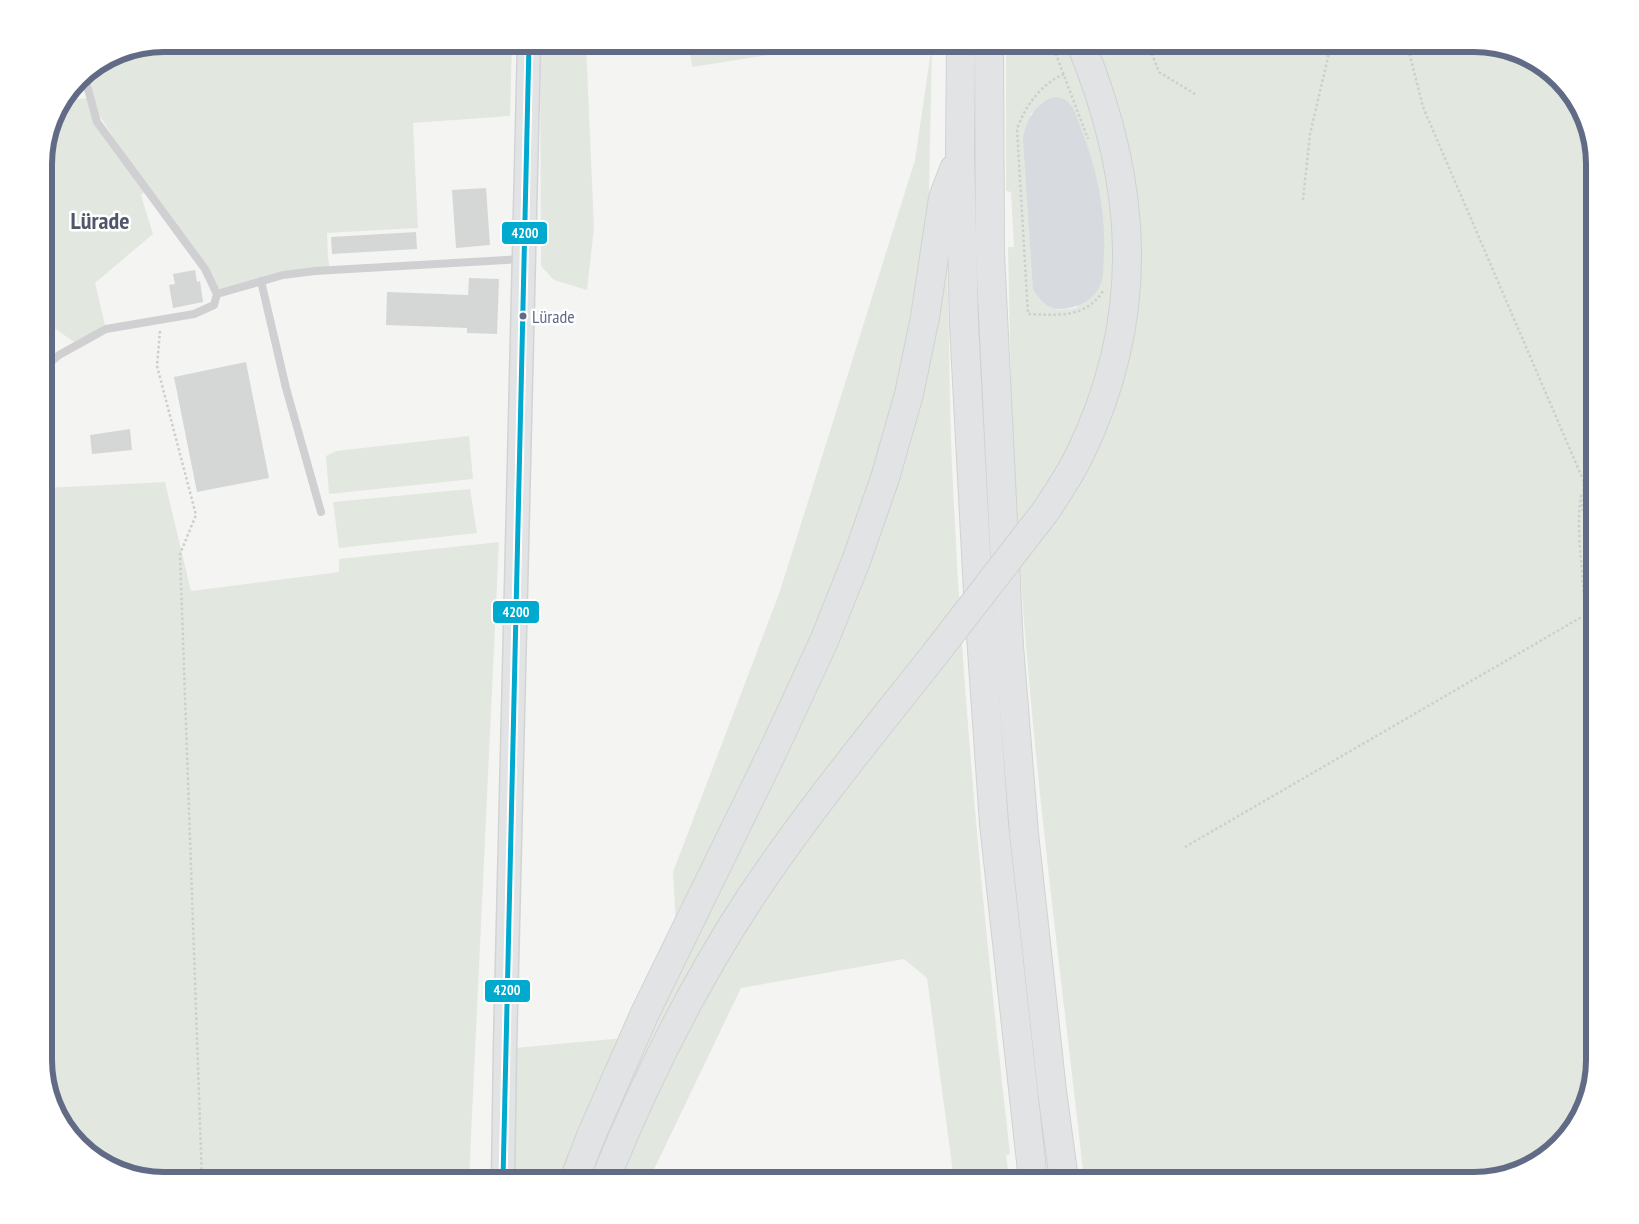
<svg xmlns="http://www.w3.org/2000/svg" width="1639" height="1224" viewBox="0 0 1639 1224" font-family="'PT Sans Narrow',sans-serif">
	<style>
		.green { fill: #e2e8e0; fill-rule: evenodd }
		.water { fill: #d7dbdf }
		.building { fill: #d5d6d6 }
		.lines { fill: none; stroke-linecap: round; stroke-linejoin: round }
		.secondary-casing { stroke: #d2d3d4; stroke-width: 25 }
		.highway-casing { stroke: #d0d2d2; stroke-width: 30 }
		.path { stroke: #cecece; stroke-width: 2.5; stroke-dasharray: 2.5 2.5; stroke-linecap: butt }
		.lane { stroke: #d0d0d2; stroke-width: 8 }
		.secondary { stroke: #e2e3e4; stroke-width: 22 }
		.highway { stroke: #e2e3e4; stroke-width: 28 }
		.highway-bridge-casing { stroke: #d0d2d2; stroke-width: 30; stroke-linecap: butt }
		.highway-bridge { stroke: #e2e3e4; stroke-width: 28 }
		.bus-1-casing { stroke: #fff; stroke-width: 9 }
		.bus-1 { stroke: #00a9ce; stroke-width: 5 }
		.bus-dot { fill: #626b86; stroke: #fff; stroke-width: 2 }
		.labels { text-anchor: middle; stroke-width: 5; stroke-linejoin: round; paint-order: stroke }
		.bus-label { font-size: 18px; fill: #626b86; stroke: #fff; text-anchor: start }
		.district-label { font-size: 24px; font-weight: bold; fill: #50576a; stroke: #fff }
		.rim { fill: none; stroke: #626b86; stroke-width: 6 }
		.line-badge { stroke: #fff; stroke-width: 2 }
		.badge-label { font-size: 14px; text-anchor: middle; font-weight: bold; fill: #fff }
	</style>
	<rect width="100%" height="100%" fill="#f4f5f2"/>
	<g class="green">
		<path d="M164 44H512L510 116 413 123 418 228 327 233 328 257 330 270 283 275 217 294 95 109 97 122 147 190 141 195 153 234 95 283 106 329 77 344 44 321V156L56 111 70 93 77 99 90 98 85 74 118 53Z"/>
		<path d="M540 44H586L594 228 587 290 554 280 541 266Z"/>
		<path d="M689 44H839L692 67Z"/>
		<path d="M932 44 929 193 914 295 892 409 831 602 676 929 673 872 779 594 915 160Z"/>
		<path d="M1006 44H1068L1084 80 1111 179 1118 275 1095 391 1065 462 1035 503 1050 528 1093 454 1135 188 1130 152 1104 73 1090 44H1475L1514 50 1548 69 1583 111 1595 164V1060L1589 1099 1570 1133 1528 1168 1475 1180H1084C1062 981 1035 782 1021 581 1013 470 1010 359 1008 247H1014L1011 192 1006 191ZM1048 99 1103 219V272L1076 308 1057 310 1030 115 1041 103Z"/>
		<path d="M942 268 947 270C950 341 949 412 953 484 963 708 985 931 1010 1154L1006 1155 1009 1177H1013L1014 1180H954L927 978 904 959 741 988 649 1180H617C667 1052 736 932 816 821 857 764 903 710 948 655L942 621C915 657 889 694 861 730 844 753 825 775 808 799 724 918 647 1043 596 1180H584L611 1110 655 1014 777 765 848 609 893 484 913 417 929 344Z"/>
		<path d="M469 436 473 479 329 494 326 456 336 451Z"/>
		<path d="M165 482 191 591 339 572V559L499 542 469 1180H164L125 1174 91 1155 56 1113 44 1067V488Z"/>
		<path d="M470 489 477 533 339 548 333 502Z"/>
		<path d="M624 1038 563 1180H519L514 1174V1048Z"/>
	</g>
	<g class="water">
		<path d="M1054 97C1061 97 1066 99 1071 105 1075 110 1077 119 1080 126 1097 169 1106 210 1104 256 1103 266 1104 277 1100 286 1093 301 1077 308 1062 309 1048 310 1040 301 1033 289L1023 139C1026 121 1035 102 1054 97Z"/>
		<path d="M44 327C51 335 53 343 44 352Z"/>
	</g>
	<g class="building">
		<path d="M486 188 490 245 456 248 452 190Z"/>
		<path d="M416 232 417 249 332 254 331 237Z"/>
		<path d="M195 270 197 282 200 281 203 302 173 308 169 285 175 284 173 274Z"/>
		<path d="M469 278 499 279 497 334 467 333V328L386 325 387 292 468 295Z"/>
		<path d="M246 362 269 478 197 492 174 377Z"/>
		<path d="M130 429 132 450 92 454 90 435Z"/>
	</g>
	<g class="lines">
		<defs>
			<path id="secondary" d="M503 1180 505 1048 529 44"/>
			<g id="highway">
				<path d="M961 44 960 152 964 325 978 592 994 824 1033 1180"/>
				<path d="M989 44 990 253 1009 646 1024 833 1052 1091 1064 1180"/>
				<path d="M1045 512C1057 494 1070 475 1080 454 1147 316 1138 183 1081 44"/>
				<path d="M574 1180 591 1136 645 1013 773 751 824 641 856 561 885 478 909 394 925 317 943 198 954 169"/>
				<path d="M605 1180C644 1083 691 989 748 901 805 815 871 735 935 654"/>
			</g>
		</defs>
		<use href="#secondary" class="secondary-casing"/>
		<use href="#highway" class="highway-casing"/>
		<g class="path">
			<path d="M1052 44 1088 139"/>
			<path d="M1148 44 1159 72 1195 94"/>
			<path d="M1407 44 1423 107 1584 482 1582 507 1595 554"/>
			<path d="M1064 74C1040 85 1026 105 1017 129L1028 314C1057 315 1085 319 1103 291"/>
			<path d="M1303 200 1310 134 1329 53 1336 44"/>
			<path d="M160 331 157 366 196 515 180 554 202 1180"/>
			<path d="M1584 482 1591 460 1595 454"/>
			<path d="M1584 482 1595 489"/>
			<path d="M1581 495C1577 520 1580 547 1582 572 1585 616 1590 659 1595 703"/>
			<path d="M1185 847 1585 615"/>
		</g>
		<g class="lane">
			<path d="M261 281 286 388 321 512"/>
			<path d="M217 294 283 275 315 271 522 259"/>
			<path d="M44 368 59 355 106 329 194 314 214 305 217 294 205 269 97 122 84 75"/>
		</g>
		<use href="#secondary" class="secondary"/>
		<use href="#highway" class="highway"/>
		<defs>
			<path id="highway-bridge" d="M935 654 1045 512"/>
		</defs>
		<use href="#highway-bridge" class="highway-bridge-casing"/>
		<use href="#highway-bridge" class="highway-bridge"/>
		<defs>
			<path id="bus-1" d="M503 1180 529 44"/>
		</defs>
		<use href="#bus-1" class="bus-1-casing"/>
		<use href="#bus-1" class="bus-1"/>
	</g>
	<circle class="bus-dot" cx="523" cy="316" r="4.5"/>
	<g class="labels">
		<g class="bus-label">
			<text x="532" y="323">Lürade</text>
		</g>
		<g class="district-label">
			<text x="100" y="229">Lürade</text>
		</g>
	</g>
	<path d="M0 0H1639V1224H0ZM164 52H1474A112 112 0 0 1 1586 164V1060A112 112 0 0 1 1474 1172H164A112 112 0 0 1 52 1060V164A112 112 0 0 1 164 52Z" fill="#fff" fill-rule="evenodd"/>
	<path class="rim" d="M164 52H1474A112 112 0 0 1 1586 164V1060A112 112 0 0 1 1474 1172H164A112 112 0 0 1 52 1060V164A112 112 0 0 1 164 52Z"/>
	<g class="line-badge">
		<rect x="501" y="221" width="47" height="24" rx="5" fill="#00a9ce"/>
		<rect x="492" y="600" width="48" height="24" rx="5" fill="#00a9ce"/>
		<rect x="484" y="979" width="47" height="24" rx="5" fill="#00a9ce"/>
	</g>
	<g class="badge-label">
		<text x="525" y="238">4200</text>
		<text x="516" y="617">4200</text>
		<text x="507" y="995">4200</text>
	</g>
</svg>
